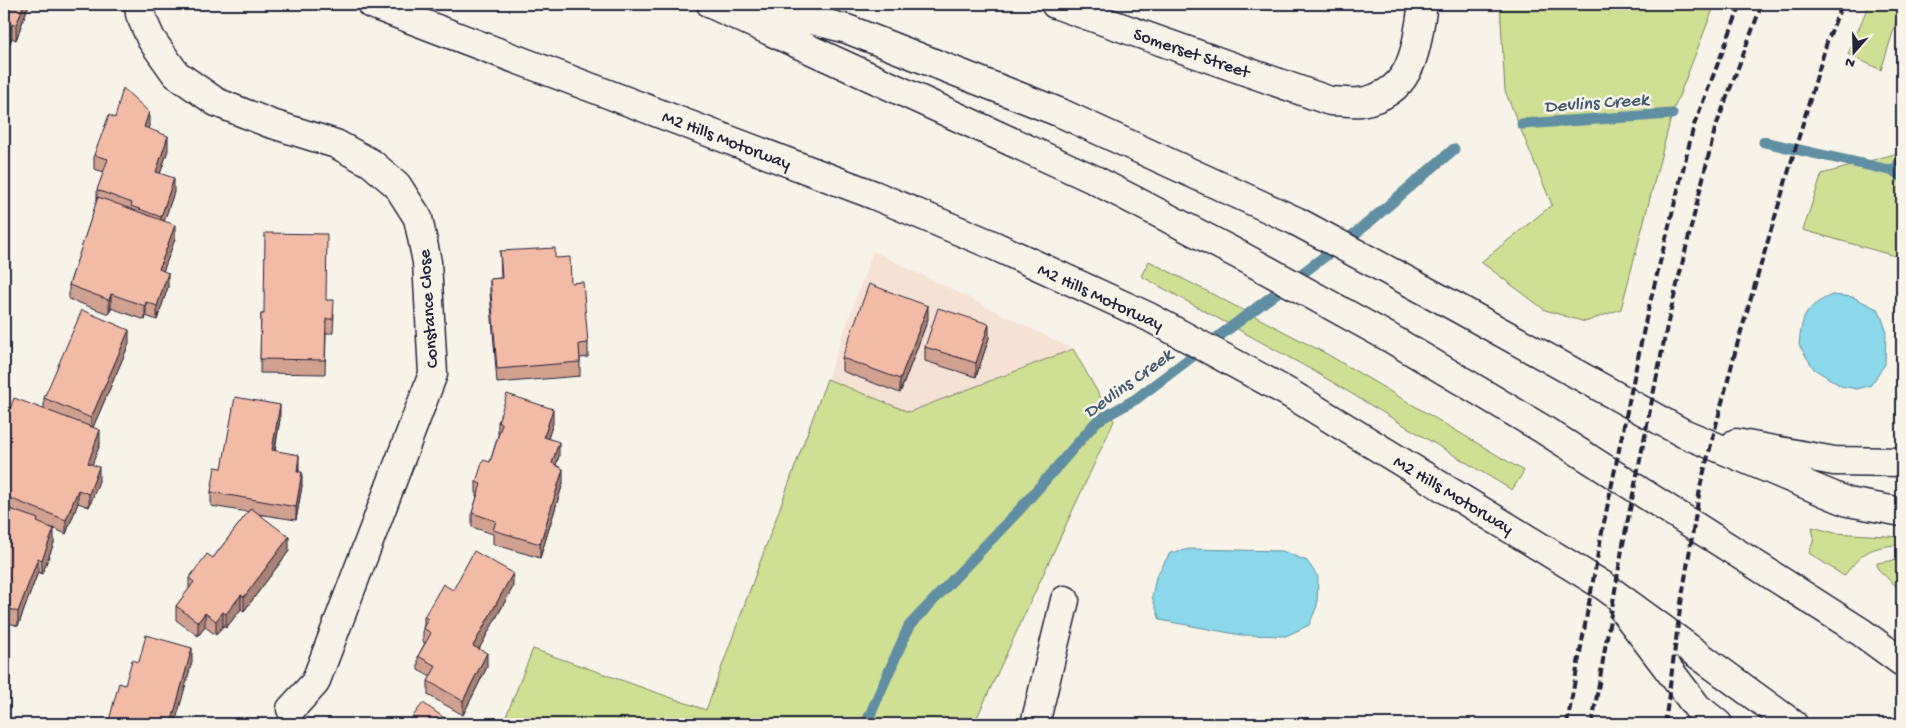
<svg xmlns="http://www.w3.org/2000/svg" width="1906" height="728" viewBox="0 0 1906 728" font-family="'Gochi Hand',sans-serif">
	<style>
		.built { fill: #f6e2d4 }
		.green { fill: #cfdf93; stroke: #788067 }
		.water { fill: #8ad8e9; stroke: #608fa3 }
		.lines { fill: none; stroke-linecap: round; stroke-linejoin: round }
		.stream { stroke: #608fa3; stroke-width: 11 }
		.street-casing { stroke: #22223b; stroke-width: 31 }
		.highway-casing { stroke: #22223b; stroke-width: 31 }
		.street { stroke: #f7f3e8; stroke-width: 28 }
		.highway { stroke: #f7f3e8; stroke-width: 28 }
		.rail { stroke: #22223b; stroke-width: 4; stroke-dasharray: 8 4; stroke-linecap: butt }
		.wall { fill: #d0a18f; stroke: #22223b }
		.shaded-wall { fill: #a98374; stroke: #22223b }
		.building { fill: #f2bba6; stroke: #22223b }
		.labels { text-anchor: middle; stroke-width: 5; stroke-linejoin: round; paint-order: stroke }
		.street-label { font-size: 18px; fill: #22223b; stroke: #f7f3e8 }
		.water-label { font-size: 19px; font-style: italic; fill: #41596f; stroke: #f7f3e8 }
	</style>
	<rect width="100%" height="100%" fill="#f7f3e8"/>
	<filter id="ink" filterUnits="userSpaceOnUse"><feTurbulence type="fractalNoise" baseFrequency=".02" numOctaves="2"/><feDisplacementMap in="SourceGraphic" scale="10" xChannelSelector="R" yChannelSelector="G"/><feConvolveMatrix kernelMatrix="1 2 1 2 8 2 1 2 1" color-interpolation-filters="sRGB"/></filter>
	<g filter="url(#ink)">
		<path class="built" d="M873 251 1073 349 909 412 827 379Z"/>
		<g class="green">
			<path d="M1500 4H1715L1672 114 1621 309 1585 322 1545 310 1481 262 1552 205 1505 91Z"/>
			<path d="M1869 4H1902L1881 70 1848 54Z"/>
			<path d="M1902 152V258L1803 230 1822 174Z"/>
			<path d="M1149 261 1327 354 1524 471 1512 490 1312 370 1141 276Z"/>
			<path d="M1073 349 1114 421 974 724H503L533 649 706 710 827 379 909 412Z"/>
			<path d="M1812 527 1835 533 1902 537V544C1869 548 1864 550 1844 576L1809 553 1814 539Z"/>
			<path d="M1902 559V592L1878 569 1877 563Z"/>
		</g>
		<g class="water">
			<path d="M1832 295 1853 297 1879 310 1886 330 1885 364 1871 385 1857 389 1841 386 1814 369 1799 345C1802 317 1804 307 1832 295Z"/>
			<path d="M1190 549 1282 551 1307 561 1318 577 1317 606 1309 625 1286 636 1241 635 1160 620 1152 597 1156 577 1170 553Z"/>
		</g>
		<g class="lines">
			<g class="stream">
				<path d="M1522 124 1672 114"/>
				<path d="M1764 142 1894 171 1902 177"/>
				<path d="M1894 171 1902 159"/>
				<path d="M866 724 909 626 1021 508 1097 421 1136 399 1361 229 1454 149"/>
			</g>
			<defs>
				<g id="street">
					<path d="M139 4 140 14 151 39 176 74 216 102 269 123 336 144 371 163 397 185 418 218 427 262 433 374 315 683 291 709"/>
					<path d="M1055 4 1330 101C1340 101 1351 103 1361 102 1414 93 1416 48 1423 4"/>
					<path d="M1035 724 1065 600"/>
				</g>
				<g id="highway">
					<path d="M371 4 874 195 995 246 1149 317 1289 393 1604 586 1793 724"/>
					<path d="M711 4 1093 179 1243 257 1390 338 1541 428 1861 632 1902 662"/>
					<path d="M750 4 847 29 1061 113 1296 221 1454 306 1683 433 1848 502 1902 512"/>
					<path d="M1736 443 1834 461 1902 462"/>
					<path d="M1624 611 1697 707 1718 724"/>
				</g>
			</defs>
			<use href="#street" class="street-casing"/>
			<use href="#highway" class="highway-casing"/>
			<use href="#street" class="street"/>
			<use href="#highway" class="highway"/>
			<g class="rail">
				<path d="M1567 724 1601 537 1646 319 1694 125 1741 4"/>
				<path d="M1592 724 1623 544 1667 326 1715 129 1762 4"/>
				<path d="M1665 724 1680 609 1701 483 1737 345 1827 42 1842 4"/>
			</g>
		</g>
		<g class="wall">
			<path d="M4 4H29L16 40 12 38 10 43 4 40Z"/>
			<path d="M115 118 149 126 148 129 168 150 160 174 174 192 164 221 175 239 163 271 168 287 157 320 146 316 145 320 111 308 109 314 69 299V285L97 201V190L104 172 94 169V155Z"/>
			<path d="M500 251 555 258 571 283 588 343V357L580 358V376L497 383 490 293V279L501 278Z"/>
			<path d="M327 300 334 314 333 333H326L325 374 260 373 261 314H264Z"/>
			<path d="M928 319 900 393 842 371V358Z"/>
			<path d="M989 338 976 377 925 361V347Z"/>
			<path d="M129 344 93 427 100 444 92 464 99 481 89 507 78 503 66 534 50 527 54 543 42 574 38 572 18 626 4 621V623V426L44 409V398Z"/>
			<path d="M280 419 275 451 299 469V472L302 486 296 520 258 514 289 551 244 611 241 609 226 628 223 626 216 635 205 627 198 636 176 620V606L189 589V578L213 558 248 512 211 506V492L222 468Z"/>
			<path d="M498 422 553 423 548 438 559 456 556 465 563 483 540 558 493 544V534L472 527V513L477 497 476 496V482L490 462 498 436Z"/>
			<path d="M513 587 479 649 487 667 463 715 428 695V681L431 677 418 670V656L425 643 423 642V628L424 625V617L453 590Z"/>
		</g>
		<g class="shaded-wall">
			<path d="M24 4H29L16 40V26Z"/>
			<path d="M12 24V38L10 43V29Z"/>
			<path d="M149 112V126L144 141V127Z"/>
			<path d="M168 136V150L156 186V172Z"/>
			<path d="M174 178V192L161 231V217Z"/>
			<path d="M175 225V239L159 283V269Z"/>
			<path d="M168 273V287L157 320V306Z"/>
			<path d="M111 294V308L109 314V300Z"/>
			<path d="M146 302V316L145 320V306Z"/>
			<path d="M928 306V319L900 393V379Z"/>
			<path d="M989 324V338L976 377V363Z"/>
			<path d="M129 330V344L91 432V418Z"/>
			<path d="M280 405V419L272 464V450Z"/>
			<path d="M553 409V423L544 451V437Z"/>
			<path d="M100 430V444L88 476V463Z"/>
			<path d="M559 442V456L552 477V463Z"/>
			<path d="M299 455V469L297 486V472Z"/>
			<path d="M99 467V481L89 507V494Z"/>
			<path d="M563 469V483L540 558V544Z"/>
			<path d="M302 472V486L296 520V507Z"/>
			<path d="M78 490V503L66 534V520Z"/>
			<path d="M54 529V543L42 574V560Z"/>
			<path d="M289 537V551L244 611V597Z"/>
			<path d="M38 558V572L18 626V612Z"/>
			<path d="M513 573V587L473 660V646Z"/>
			<path d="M241 595V609L226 628V614Z"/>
			<path d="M223 612V626L216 635V621Z"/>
			<path d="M205 613V627L198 636V622Z"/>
			<path d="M5 625V639L4 641V627Z"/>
			<path d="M192 648V662L175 724H171Z"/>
			<path d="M487 653V667L463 715V701Z"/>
		</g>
		<g class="building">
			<path d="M4 4H24L16 26 12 24 10 29 4 26 5 22 4 21Z"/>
			<path d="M123 88 149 112 144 127 168 136 156 172 174 178 161 217 131 206 132 203 97 190 108 159 94 155 109 115 115 118Z"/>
			<path d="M98 197 175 225 159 269 168 273 157 306 146 302 145 306 111 294 109 300 69 285Z"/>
			<path d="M265 233 327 234 326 300H334L333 319H326L325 360 260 359 261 314H264Z"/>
			<path d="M555 248V258L570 257 571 283 583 282 588 343 579 344 580 362 497 369 490 279 502 278 500 251Z"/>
			<path d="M869 284 928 306 900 379 842 358Z"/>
			<path d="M938 308 989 324 976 363 925 347Z"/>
			<path d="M82 310 129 330 91 418 44 398Z"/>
			<path d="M507 394 553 409 544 437 559 442 552 463 563 469 540 544 493 530 496 521 472 513 481 484 476 482 483 460 490 462 502 424 498 422Z"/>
			<path d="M235 397 280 405 272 450 299 455 297 472H302L296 507 211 492 215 467 222 468Z"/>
			<path d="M14 398 100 430 88 463 99 467 89 494 78 490 66 520 4 496V426Z"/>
			<path d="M4 507 38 519 37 522 54 529 42 560 38 558 18 612 4 607V609Z"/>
			<path d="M251 508 289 537 244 597 241 595 226 614 223 612 216 621 205 613 198 622 176 606 194 582 189 578 207 554 213 558Z"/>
			<path d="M474 551 513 573 473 646 487 653 463 701 428 681 436 666 418 656 431 633 423 628 428 619 424 617 443 584 453 590Z"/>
			<path d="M146 635 192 648 171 724H108L119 683 125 685 132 660 139 662Z"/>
			<path d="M423 703 453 724H407Z"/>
		</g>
	</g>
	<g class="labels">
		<g class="street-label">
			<text transform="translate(1192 52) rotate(19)" y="6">Somerset Street</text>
			<text transform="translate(727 139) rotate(21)" y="6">M2 Hills Motorway</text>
			<text transform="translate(1101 296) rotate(25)" y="6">M2 Hills Motorway</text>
			<text transform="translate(427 309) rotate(-94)" y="6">Constance Close</text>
			<text transform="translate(1454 494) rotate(31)" y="6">M2 Hills Motorway</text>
		</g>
		<g class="water-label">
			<text transform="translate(1596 101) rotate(-4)" y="7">Devlins Creek</text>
			<text transform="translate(1127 382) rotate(-36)" y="7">Devlins Creek</text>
		</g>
	</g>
	<rect width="1906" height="728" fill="none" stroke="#f7f3e8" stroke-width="20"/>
	<rect x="10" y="10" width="1886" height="708" fill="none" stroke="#22223b" stroke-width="2" filter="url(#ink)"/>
	<g transform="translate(1854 52) rotate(200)" stroke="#f7f3e8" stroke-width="4" paint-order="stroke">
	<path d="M0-4L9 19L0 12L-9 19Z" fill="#22223b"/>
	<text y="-8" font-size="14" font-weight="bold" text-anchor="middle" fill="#22223b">N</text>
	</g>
</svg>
